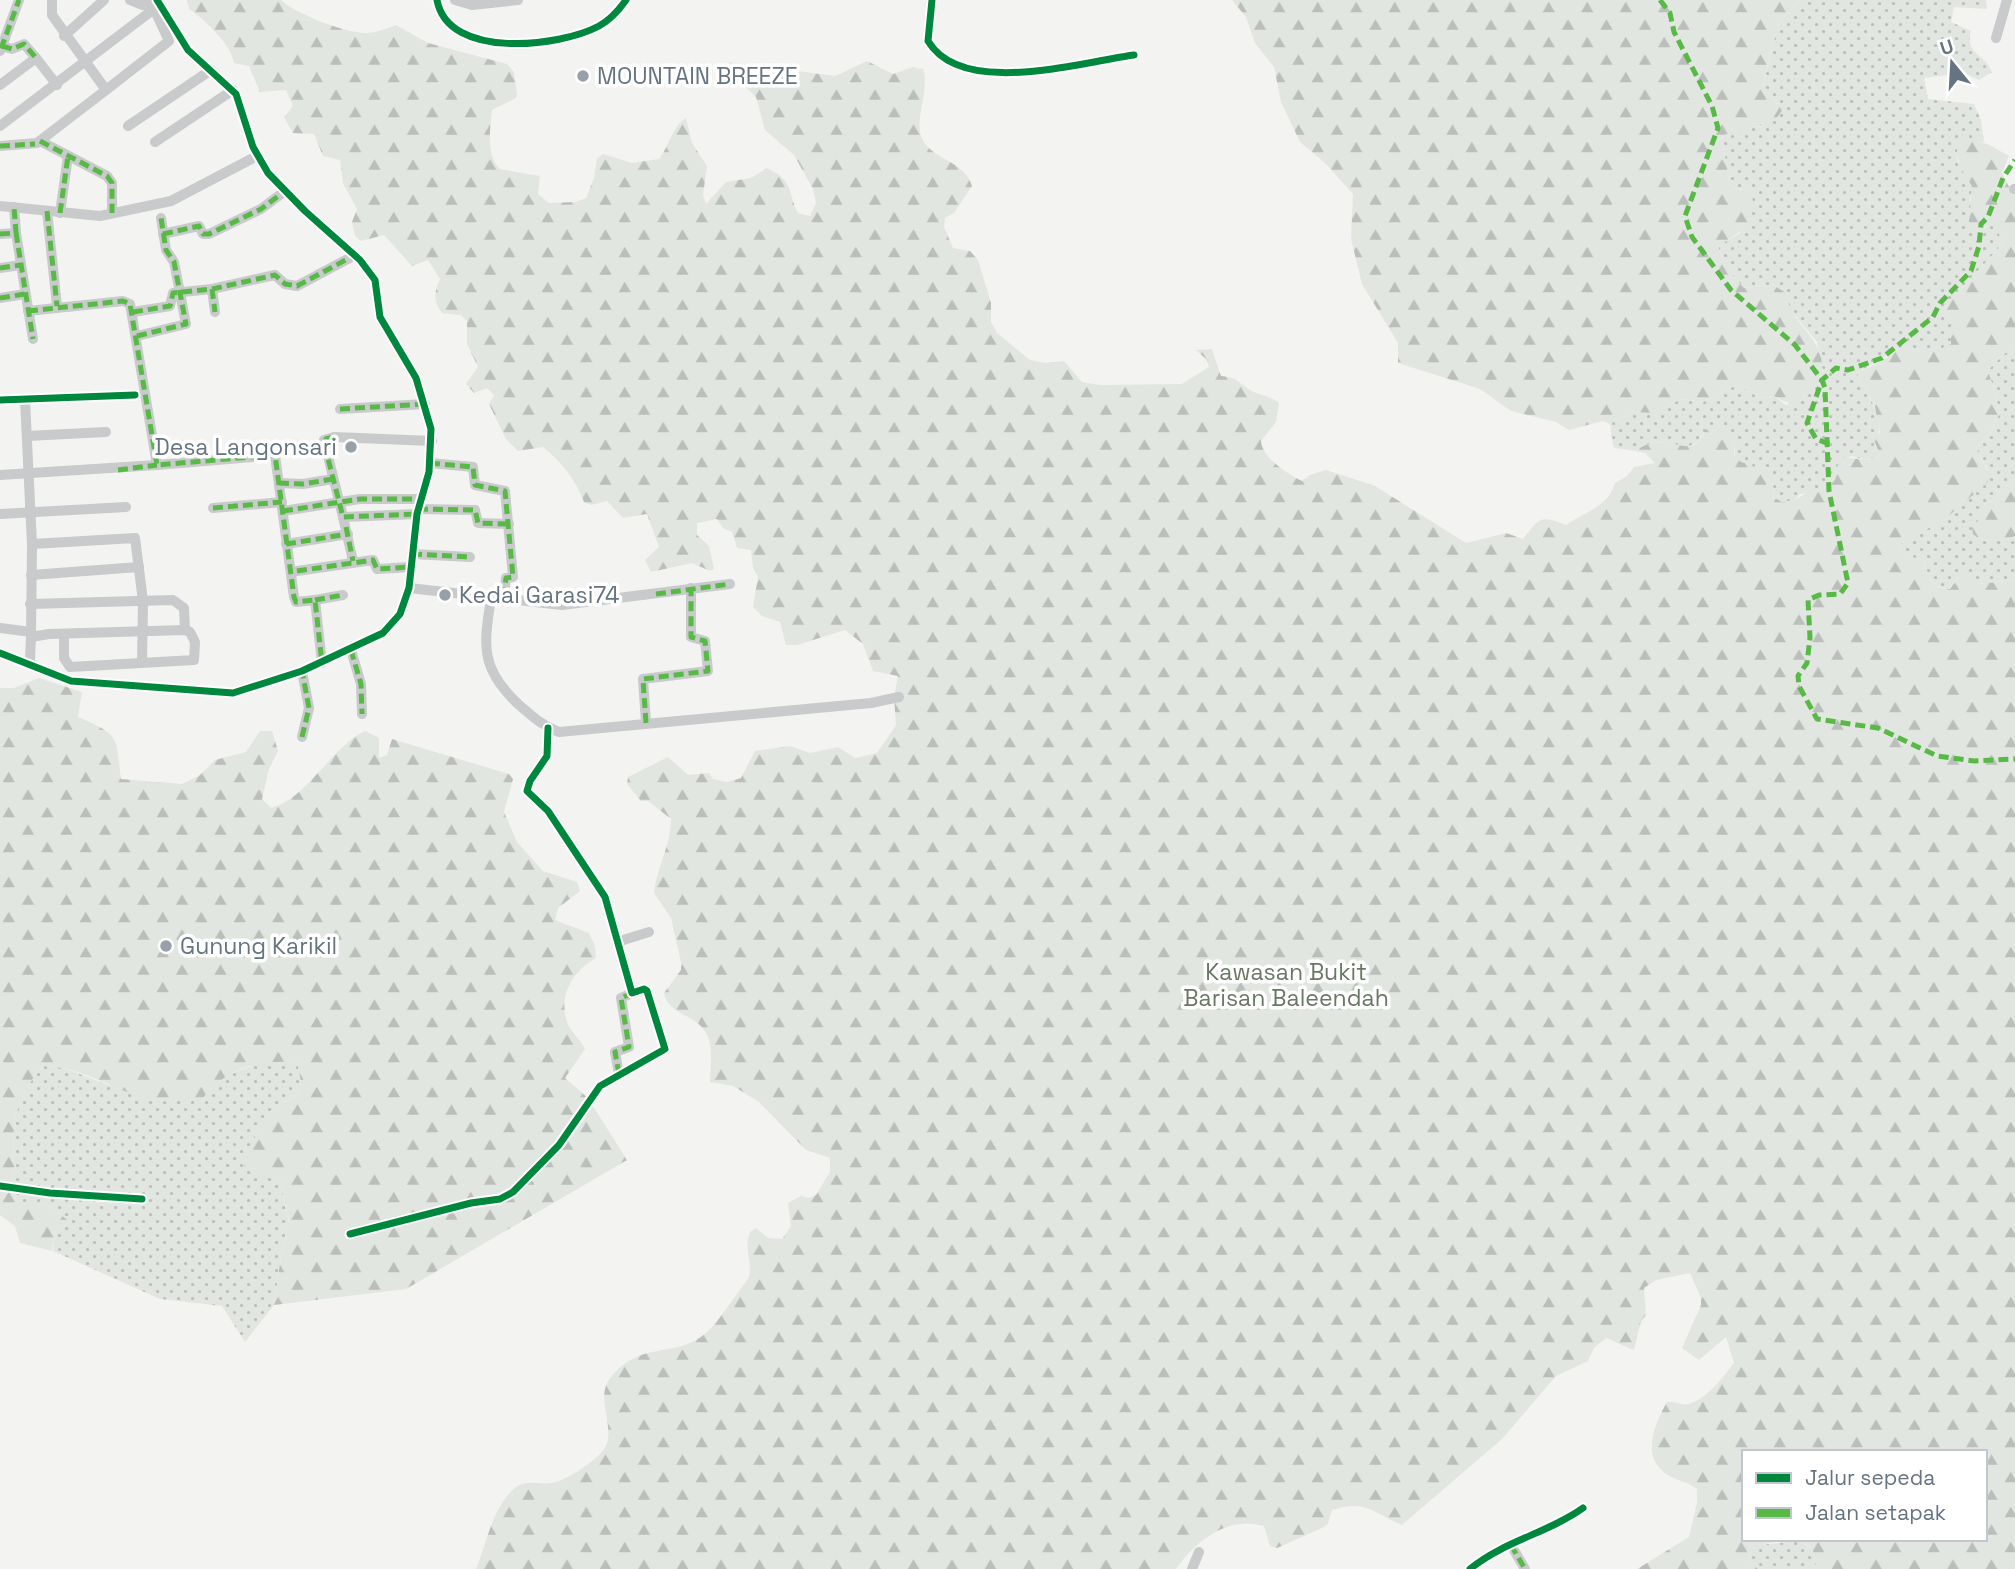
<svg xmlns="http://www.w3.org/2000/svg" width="2015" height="1569" viewBox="0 0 2015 1569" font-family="'Space Grotesk',sans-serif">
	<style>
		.grass { fill: url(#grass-dots) }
		.forest { fill: url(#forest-firs); fill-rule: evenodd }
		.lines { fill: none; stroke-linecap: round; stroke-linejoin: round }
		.minor { stroke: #c8cacb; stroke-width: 10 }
		.quiet { stroke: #58b947; stroke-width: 5; stroke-dasharray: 10 5; stroke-linecap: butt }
		.cycleway-casing { stroke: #fff; stroke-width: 11 }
		.cycleway { stroke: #00873e; stroke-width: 7 }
		.poi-dot { fill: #97a0a8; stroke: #fff; stroke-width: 2.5 }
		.labels { text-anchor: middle; stroke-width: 7; stroke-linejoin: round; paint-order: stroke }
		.poi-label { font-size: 23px; fill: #657480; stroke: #fff; text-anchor: start }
		.park-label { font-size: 23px; fill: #687863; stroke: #fff }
	</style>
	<defs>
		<pattern id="grass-dots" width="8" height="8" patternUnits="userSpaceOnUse" patternTransform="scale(1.75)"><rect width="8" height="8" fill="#e2e6e0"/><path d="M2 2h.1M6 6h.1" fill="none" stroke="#bbbfbb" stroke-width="1.8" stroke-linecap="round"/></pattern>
		<pattern id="forest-firs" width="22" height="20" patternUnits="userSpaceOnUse" patternTransform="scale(1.75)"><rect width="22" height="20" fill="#e2e6e0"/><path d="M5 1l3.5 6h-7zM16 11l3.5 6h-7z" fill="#bbbfbb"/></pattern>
	</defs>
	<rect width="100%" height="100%" fill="#f3f3f2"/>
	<g class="grass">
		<path d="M1801 0H1986L1987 9 1954 7 1951 22 1971 31C1964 54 1986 54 1992 72L1979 80 1964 73 1924 78 1928 99 1974 104 1981 120 1984 142 1960 140 1957 160 1973 186 1970 200 1984 229 1992 222 2002 239 1998 249 1945 307 1951 323 1952 344 1931 353 1903 346 1857 373C1868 395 1887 421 1875 445L1880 455 1866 460 1851 456 1838 465 1835 480 1816 493 1800 494 1795 500 1782 502 1775 498C1771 459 1758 476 1735 458L1734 440 1704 432 1698 442 1687 447C1669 443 1651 438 1635 451L1615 448 1613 445 1610 424 1632 412 1653 413 1681 399 1703 402 1734 386H1741L1760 398 1774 396 1786 405 1804 397 1823 372 1817 342 1788 307 1786 293 1773 285 1744 288 1725 267 1718 246 1740 233 1746 190 1731 188 1721 136 1745 127H1761L1778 104 1763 88 1772 45 1783 18Z"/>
		<path d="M2015 347V479L1982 508 1985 541 2015 536V580L1978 584 1970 573 1958 577 1949 589C1931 588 1928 576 1924 560L1901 555 1899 544 1945 519 1988 470 1976 448 1991 432 2000 412 1988 370 2004 354Z"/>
		<path d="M266 1060 297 1062C309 1105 288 1093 267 1115 257 1127 251 1151 245 1165L280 1182 289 1222 282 1249 274 1305 245 1342 222 1306 160 1299 53 1251 55 1232 70 1222 48 1205 17 1203C13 1152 4 1104 44 1066 71 1066 89 1080 116 1087 143 1093 173 1095 202 1099L217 1079Z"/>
		<path d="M1798 1541 1812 1548 1816 1564 1814 1569H1758L1748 1560 1752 1549 1759 1545Z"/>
	</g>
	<g class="forest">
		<path d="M187 0H281C296 14 343 32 364 33 374 34 387 28 396 25L428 43 507 64 514 72 517 94 516 98 492 110C490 128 486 156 500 169L540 176 538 194 549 203 575 202 586 198 594 178 597 159 603 154 632 163 659 159C669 147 673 125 686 118L692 143 707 166 703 195 706 204 726 182 751 178 767 168C795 181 787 192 798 213L810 216 816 203 813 189 794 155 765 130 756 97 739 81 729 62 835 76 867 61 893 74 913 67 923 69C930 90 915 116 921 136 929 160 965 160 972 186L954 213 945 218 944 227 953 248 970 251 978 260 991 303V322L997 333 1030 360 1045 363 1064 361 1082 382 1100 385 1182 384 1209 367 1207 360 1196 350 1212 349 1221 376C1235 377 1236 380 1247 388 1256 395 1269 395 1279 403L1276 422 1261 441C1262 458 1288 474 1302 481L1310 475 1326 470 1375 486 1466 543 1506 533 1523 539C1540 517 1540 515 1566 525 1585 512 1609 506 1615 483L1627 476 1634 467 1655 463 1645 453 1635 451C1661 431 1684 454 1697 443 1701 440 1703 433 1707 429H1730L1734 440V455L1741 462 1770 472 1775 498 1782 502 1795 500 1808 492 1816 493 1835 480 1838 465 1844 457 1866 460 1880 455 1873 438 1880 433 1875 407 1857 373 1882 361 1903 346 1931 353 1951 344V323L1945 307 1998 249 2002 239 1992 223 1976 232 1969 223 1972 186C1962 171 1953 159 1959 140 1979 137 1993 147 2009 156L2002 172 2011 191H2015V347L2004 354 1988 370 2000 412 1991 432 1976 448 1990 476 1987 483 1945 519 1899 545 1902 555 1924 560C1928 576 1931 589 1950 589L1962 572 1970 573 1979 584 2015 580V1569H1814L1816 1564 1812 1548C1799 1537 1766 1541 1752 1549L1748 1560 1758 1569H1637L1689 1537 1697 1503V1489C1689 1482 1677 1481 1668 1475 1640 1458 1654 1425 1667 1402 1675 1401 1681 1406 1689 1404 1707 1399 1724 1376 1734 1363L1726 1337 1699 1360 1682 1348 1701 1305V1298L1690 1273 1656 1280 1644 1288 1646 1315 1641 1321 1634 1350 1606 1338 1594 1348 1588 1361 1556 1376 1502 1439 1402 1525C1372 1513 1367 1499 1332 1510L1328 1524 1322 1528 1277 1548 1270 1546 1264 1526C1229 1515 1195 1541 1176 1569H476C487 1543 492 1507 515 1488 526 1479 538 1485 551 1483 566 1481 590 1464 601 1453 621 1432 592 1400 611 1377 641 1341 669 1358 701 1337 716 1327 736 1294 748 1279 754 1265 743 1250 750 1232L756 1228 768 1238 782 1239 791 1226 788 1203 801 1196 809 1198 816 1195 830 1172V1158L806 1150 759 1102 733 1086 710 1082C710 1066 714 1048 706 1033 695 1013 669 1016 664 993L681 970V962L671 918 654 893C658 863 670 849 671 819L648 801H641L627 784 628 777 668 757 688 775 709 773 713 779 727 782 741 778 755 751 790 746 810 753 838 747 855 758 877 753 896 725 894 697 898 676 873 671 863 644 845 630 797 645H786L780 622 762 616 753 607 758 577 753 568 751 550 737 548 732 532 723 528 717 519 697 523V535L709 546 714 569 710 571 692 563 651 572 645 560 659 547 647 514 623 518 607 501 591 505 584 502C575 479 562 462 543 447L518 451 506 439 489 404 494 395 487 388 474 393 466 384 478 367 467 344V321L461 315 442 313C433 301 434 292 440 279L428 260 412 266 384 235 361 241 355 236 352 222 357 209 343 183 340 160 323 156 314 134 293 133 284 117 293 106 286 90 260 92 249 66 234 63C231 44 204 19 189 9ZM1744 1452H1985V1539H1744Z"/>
		<path d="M1232 0H1801L1783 18 1772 45 1763 87 1782 110C1774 129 1740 128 1721 136L1731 188 1750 191 1753 201 1749 225 1718 247 1725 267 1744 288 1773 285 1786 293C1792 331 1828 333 1822 383 1798 394 1803 414 1774 396L1760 398 1741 386H1734L1703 402 1681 399 1653 413 1632 412 1610 424 1603 421 1569 430 1556 422 1511 411 1480 389 1398 363V343L1362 284 1351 239 1353 194 1325 163 1300 142 1281 102 1274 67 1255 43 1246 17Z"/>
		<path d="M2015 479V536C2000 541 1986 545 1973 534L1972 527 1982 516V508Z"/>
		<path d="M39 678 82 692 78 717C122 736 115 736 121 779L182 784 200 775 215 760 246 752 260 731H272L278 751 269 769 262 799 271 808C307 799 331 747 365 731L379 738V758L387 755 392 739 509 774 513 779 504 812 517 842 543 871 577 882 580 891 558 908 555 920 589 933 595 946 596 958C573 971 558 995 567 1022 570 1031 580 1039 585 1049L565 1078 588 1098 627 1160 406 1289 274 1305 282 1249 289 1221 280 1182 244 1166C251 1151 256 1127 267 1115 287 1093 309 1106 297 1062 258 1060 227 1067 202 1099 186 1100 168 1103 153 1100 115 1092 82 1066 44 1066 4 1104 13 1152 17 1202L48 1205 70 1222 55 1232 52 1251 20 1243 15 1226 0 1215V688H14Z"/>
	</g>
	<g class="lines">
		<g class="minor">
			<path d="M130 0 142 5H151"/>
			<path d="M437 0C448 60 560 47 599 26 610 20 619 10 626 0"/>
			<path d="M455 0 472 5 518 0"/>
			<path d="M932 0 928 41C962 98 1081 62 1134 55"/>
			<path d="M64 36 104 0"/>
			<path d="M1996 38 2007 0"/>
			<path d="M0 44 2 46 19 0"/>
			<path d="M0 51 2 46 12 49 24 44 36 58"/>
			<path d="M0 85 36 58 57 85"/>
			<path d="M106 90 169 41 150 0"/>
			<path d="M0 126 154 9"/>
			<path d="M128 126 211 70"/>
			<path d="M40 141 107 176 112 183V213"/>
			<path d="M155 142 233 90"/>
			<path d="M0 146 37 143 106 90 52 15V0"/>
			<path d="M2014 189H2015"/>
			<path d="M0 206 100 216 171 201 257 156"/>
			<path d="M47 211 57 306"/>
			<path d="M60 213 68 156"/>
			<path d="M16 233 33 339"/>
			<path d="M0 234 16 233 14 207"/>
			<path d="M163 234 199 226 203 234H209L261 209 285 191"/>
			<path d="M0 268 21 265"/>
			<path d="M212 289 215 312"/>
			<path d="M0 298 25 294"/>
			<path d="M28 311 123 301 130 304 157 465 275 455 294 597 296 602 315 600 322 663"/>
			<path d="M133 312 170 306 173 293 212 289 275 275 285 284 297 286 355 255"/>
			<path d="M137 336 186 324 174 262 166 250 161 218"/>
			<path d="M0 400 135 395"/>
			<path d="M25 400 32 544 31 637 49 634 185 630 190 632 195 642 194 660 70 667 64 658V635"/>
			<path d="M340 409 425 404"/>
			<path d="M27 436 106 432"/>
			<path d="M430 463 473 467 475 485 505 491 513 577 506 578 503 601"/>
			<path d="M0 475 157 465"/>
			<path d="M279 483 303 484 333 479"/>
			<path d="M213 508 282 502"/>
			<path d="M418 509 475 510 478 523 509 524"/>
			<path d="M283 511 360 499H421"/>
			<path d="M0 514 126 507"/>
			<path d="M417 514 343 517 324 440 334 437 432 441"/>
			<path d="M343 517 353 561"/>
			<path d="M32 544 135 538 143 601 142 662"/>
			<path d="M286 544 348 534"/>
			<path d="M412 554 470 557"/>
			<path d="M297 571 373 560 377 569 411 567"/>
			<path d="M31 575 139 567"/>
			<path d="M409 588 562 605 730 584"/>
			<path d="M491 599C483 647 481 669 518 704 531 715 542 726 559 732L871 703 899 697"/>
			<path d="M315 600 343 595"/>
			<path d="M30 604 173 600 184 608 185 630"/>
			<path d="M0 628 31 632"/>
			<path d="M351 650 361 684 362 714"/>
			<path d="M0 653 71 681 233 693 302 671 383 633 400 614 409 588 417 514 429 472 431 429 416 378 380 317 375 280 360 260 305 211 268 173 253 147 236 94 188 50 157 0"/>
			<path d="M30 660 31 637"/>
			<path d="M646 723 643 679 708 671 705 641 691 637V588"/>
			<path d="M302 737 309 708 302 671"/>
			<path d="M617 942 649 932"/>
			<path d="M619 1074 615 1052 629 1047 621 998 632 993"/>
			<path d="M0 1186 50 1193 142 1199"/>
			<path d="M350 1234 471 1203 500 1199 513 1192 559 1145 600 1086 665 1049 647 991 644 989 632 993 605 897 548 811 527 791 530 781 547 756 548 728"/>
			<path d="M1511 1545 1525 1569"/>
			<path d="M1192 1569 1199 1552"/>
			<path d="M1470 1569C1504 1541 1548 1533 1583 1508"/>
		</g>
		<g class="quiet">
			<path d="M1660 0 1670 13 1674 32 1712 106 1718 128 1685 216 1692 237 1731 290 1795 345 1822 380 1825 388 1829 491 1848 583 1840 594 1819 595 1808 600 1810 638 1807 663 1798 676 1799 686 1817 719 1878 728 1937 756 1974 761 2015 759"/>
			<path d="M0 44 2 46 19 0"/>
			<path d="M2 46 12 49 24 44 36 58"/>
			<path d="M40 141 107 176 112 183V213"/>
			<path d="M0 146 35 144"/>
			<path d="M47 211 57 306"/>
			<path d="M60 213 68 156"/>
			<path d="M16 233 33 339"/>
			<path d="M0 234 16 233 14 207"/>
			<path d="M163 234 199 226 203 234H209L261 209 285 191"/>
			<path d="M0 268 21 265"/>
			<path d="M212 289 215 312"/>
			<path d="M0 298 25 294"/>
			<path d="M28 311 123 301 130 304 157 465 275 455 294 597 296 602 315 600 322 663"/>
			<path d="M133 312 170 306 173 293 212 289 275 275 285 284 297 286 355 255"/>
			<path d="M137 336 186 324 174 262 166 250 161 218"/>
			<path d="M340 409 425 404"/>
			<path d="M334 437 326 439 324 443 343 517 417 514"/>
			<path d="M1829 444 1816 439 1807 423 1822 380 1836 368 1848 370 1882 358 1933 317 1940 303 1971 271 1979 246 1981 224 1988 217 2003 178 2015 160"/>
			<path d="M430 463 473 467 475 485 505 491 513 577 506 578 503 601"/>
			<path d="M118 470 157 465"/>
			<path d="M279 483 303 484 333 479"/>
			<path d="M213 508 282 502"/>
			<path d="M418 509 475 510 478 523 509 524"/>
			<path d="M283 511 360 499H421"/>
			<path d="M346 527 353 561"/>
			<path d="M286 544 348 534"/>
			<path d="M412 554 470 557"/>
			<path d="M297 571 373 560 377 569 411 567"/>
			<path d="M656 594 730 584"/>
			<path d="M315 600 343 595"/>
			<path d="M351 650 361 684 362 714"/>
			<path d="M646 723 643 679 708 671 705 641 691 637V588"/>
			<path d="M302 737 309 708 302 671"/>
			<path d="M619 1074 615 1052 629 1047 621 998 632 993"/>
			<path d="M1511 1545 1525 1569"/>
		</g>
		<defs>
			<g id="cycleway">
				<path d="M437 0C448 60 560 47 599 26 610 20 619 10 626 0"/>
				<path d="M932 0 928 41C962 98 1081 62 1134 55"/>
				<path d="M0 400 135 395"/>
				<path d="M0 653 71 681 233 693 302 671 383 633 400 614 409 588 417 514 429 472 431 429 416 378 380 317 375 280 360 260 305 211 268 173 253 147 236 94 188 50 157 0"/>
				<path d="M0 1186 50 1193 142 1199"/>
				<path d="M350 1234 471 1203 500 1199 513 1192 559 1145 600 1086 665 1049 647 991 644 989 632 993 605 897 548 811 527 791 530 781 547 756 548 728"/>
				<path d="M1470 1569C1504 1541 1548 1533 1583 1508"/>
			</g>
		</defs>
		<use href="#cycleway" class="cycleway-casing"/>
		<use href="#cycleway" class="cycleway"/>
	</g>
	<g class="poi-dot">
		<circle cx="583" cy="76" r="7"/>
		<circle cx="351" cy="447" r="7"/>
		<circle cx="445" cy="595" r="7"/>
		<circle cx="166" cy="946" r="7"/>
	</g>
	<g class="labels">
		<g class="poi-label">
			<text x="597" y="84">MOUNTAIN BREEZE</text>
			<text x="337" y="455" text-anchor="end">Desa Langonsari</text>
			<text x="459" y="603">Kedai Garasi74</text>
			<text x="180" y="954">Gunung Karikil</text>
		</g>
		<g class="park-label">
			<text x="1286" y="980">Kawasan Bukit<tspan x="1286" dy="26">Barisan Baleendah</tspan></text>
		</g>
	</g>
	<rect x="1742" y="1450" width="245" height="91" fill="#ffffff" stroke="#c1c7cc" stroke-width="2"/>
	<rect x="1756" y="1473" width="35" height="10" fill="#00873e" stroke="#c1c7cc" stroke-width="2"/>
	<text x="1805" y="1485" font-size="21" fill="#657480">Jalur sepeda</text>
	<rect x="1756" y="1508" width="35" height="10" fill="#58b947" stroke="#c1c7cc" stroke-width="2"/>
	<text x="1805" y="1520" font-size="21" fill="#657480">Jalan setapak</text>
	<g transform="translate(1952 63) rotate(342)" stroke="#ffffff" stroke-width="5" paint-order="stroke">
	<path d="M0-5L12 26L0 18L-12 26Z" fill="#657480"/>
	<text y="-10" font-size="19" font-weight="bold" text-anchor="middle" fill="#657480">U</text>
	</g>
</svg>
